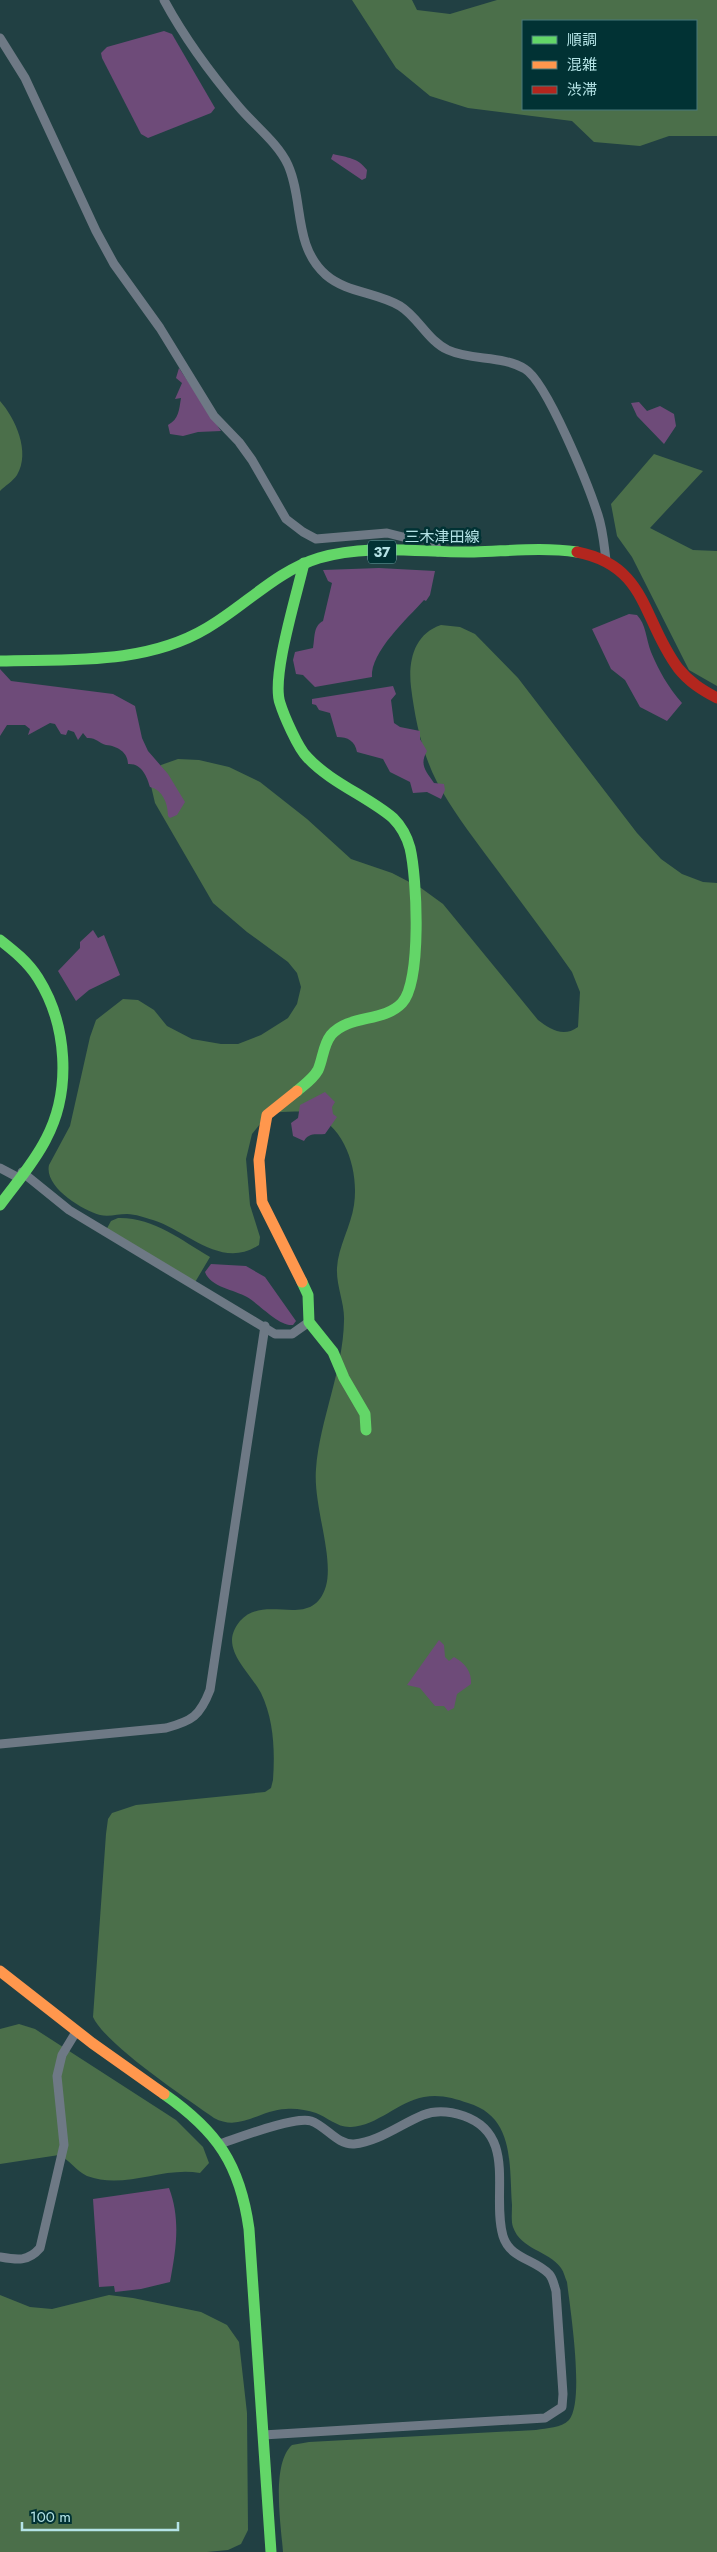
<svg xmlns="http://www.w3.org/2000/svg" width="717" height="2552" viewBox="0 0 717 2552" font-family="Jost,'Noto Sans JP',sans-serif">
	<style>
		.green { fill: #4b6f4a; fill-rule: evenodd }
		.water { fill: #6e4b79 }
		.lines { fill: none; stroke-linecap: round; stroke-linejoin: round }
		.street { stroke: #6e7985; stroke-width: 9 }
		.fast { stroke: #63d668; stroke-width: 11 }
		.slow { stroke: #ff974d; stroke-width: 11 }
		.jam { stroke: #b3261e; stroke-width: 11 }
		.labels { text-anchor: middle; stroke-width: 5; stroke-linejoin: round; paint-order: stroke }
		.shield { fill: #013234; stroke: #7eaeb1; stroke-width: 1 }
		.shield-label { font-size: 14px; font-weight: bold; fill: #b4e3e6 }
		.street-label { font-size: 15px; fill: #b4e3e6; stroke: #013234 }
	</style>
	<rect width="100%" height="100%" fill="#214043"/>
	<g class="green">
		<path d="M352 0H412L417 10 450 14 497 0H717V136H669L640 146 594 142 572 121 468 108 430 96 396 68ZM523 21H696V109H523Z"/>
		<path d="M0 401C15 418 31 452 17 475 13 481 5 486 0 491Z"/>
		<path d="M654 454 703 471 650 528 693 550 717 551V686L689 670 632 557 617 536 611 504Z"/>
		<path d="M441 625 460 627 475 634 518 678 637 833 661 859 682 874 703 882 717 883V2552H283C281 2525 271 2464 292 2445L309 2442 536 2430C547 2428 561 2428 569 2420 585 2401 570 2308 567 2282 565 2278 564 2272 561 2268 548 2250 521 2250 513 2227 511 2221 512 2212 512 2205 509 2165 515 2117 468 2103 454 2098 439 2094 424 2097 399 2101 377 2126 351 2127 338 2128 327 2117 316 2113 307 2110 295 2108 286 2109 259 2110 240 2132 214 2118 186 2098 106 2045 93 2017L106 1834 108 1819 112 1813 136 1805 265 1792 271 1788 273 1780C275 1751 274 1720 261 1693 252 1676 232 1659 232 1640 232 1633 236 1626 240 1621 266 1592 312 1632 326 1586 334 1556 313 1505 316 1469 320 1419 343 1371 344 1321 345 1304 336 1286 337 1268 338 1247 351 1226 354 1205 359 1172 346 1125 310 1113 298 1110 282 1112 269 1113L252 1134 246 1159 250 1205 260 1237 259 1245C221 1270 188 1231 153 1220 146 1218 135 1214 127 1214 118 1214 109 1217 100 1215 82 1210 44 1187 49 1165L70 1126 90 1037 96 1020 123 999 138 1000 154 1010 167 1026 192 1039 221 1044H238L261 1035 288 1018 297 1004 301 987 297 973 288 962 247 932 213 903 155 803 151 786 155 772 161 765 178 759 199 760 229 767 260 782 307 819 351 859 392 873 421 888 443 904 538 1020C550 1029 563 1038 578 1027L580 992 572 972C544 932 515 894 486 855 469 832 451 808 437 782 422 753 415 719 411 687 408 661 414 634 441 625Z"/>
		<path d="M118 1218C153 1217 181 1240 210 1257L194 1284 105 1232 111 1221Z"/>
		<path d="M19 2024 35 2029 176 2120 203 2147 209 2163 200 2173C163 2166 125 2190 87 2176 76 2171 70 2160 59 2155L0 2164V2029Z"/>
		<path d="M0 2295 30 2307 52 2309 109 2295 133 2298 201 2312 227 2325 239 2342 247 2413 248 2530 241 2544 228 2550 207 2552H0Z"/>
	</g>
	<g class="water">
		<path d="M164 31 172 34 215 108 211 113 148 138 141 134 102 58 101 53 107 47Z"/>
		<path d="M333 154C348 158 357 157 367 170L366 178 362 180 331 159Z"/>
		<path d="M179 368 221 431 198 432 183 436 170 434 168 425C179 419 179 410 181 398L175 399 182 383 176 378Z"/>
		<path d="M639 402 647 411 660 406 674 414 676 426 664 444 637 416 631 403Z"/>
		<path d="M379 568 435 571 430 595 426 601 424 600C408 618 370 652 372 677L315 687 303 675 296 674 293 660 295 652 313 648C315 638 313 626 323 621L332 583 328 581 323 570Z"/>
		<path d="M629 614 637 615C646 624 646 639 651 652 659 671 668 687 682 703L667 721 640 707 625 680 611 669 592 629Z"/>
		<path d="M0 669 11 681 113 694 135 706 142 738 148 751 168 774 185 802 177 815 170 818 168 816C168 804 163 790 150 787 147 777 142 763 128 764 128 752 117 746 106 745 99 743 95 737 87 738L83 733 78 740 74 732 68 730 66 735 61 734 55 724 50 723 28 735 30 729 25 725H7L0 736Z"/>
		<path d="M393 686 396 694 391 700 394 723 400 727 420 731V739L427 751C419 765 426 771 434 783L444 784 445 790 441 799 427 792 413 793 410 782 390 772 383 759 357 752C355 741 348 737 337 737L330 713 319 710 316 705 312 704V699Z"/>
		<path d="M93 930 98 938 104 935 120 975 89 990 76 1001 58 971 80 948V942Z"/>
		<path d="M325 1092 335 1102 332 1107 333 1114 337 1117 325 1134C317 1135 309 1132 304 1141L293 1136 291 1123 298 1118 300 1105Z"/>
		<path d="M211 1264 246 1266 265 1277 296 1321 293 1325C280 1327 259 1304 247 1297 235 1290 210 1287 205 1272Z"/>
		<path d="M439 1640 444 1645 445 1657 449 1661 454 1657C465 1663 472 1672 471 1684L457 1694 454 1708 448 1711 444 1706H435L420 1688 407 1685Z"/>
		<path d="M169 2188C181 2220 176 2249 170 2282L141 2289 115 2292 114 2286 99 2287 93 2199Z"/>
	</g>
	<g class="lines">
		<g class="street">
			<path d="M164 0C184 37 211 74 239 107 254 125 278 143 288 165 304 201 293 246 326 275 347 293 376 292 400 306 418 317 428 341 448 350 472 361 502 355 525 369 547 382 589 487 598 515 603 530 604 545 606 560"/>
			<path d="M0 38 25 78 96 231 114 264 160 328 214 416 239 442 252 460 286 519 303 532 316 539 387 533 403 537 431 538 435 542 438 552"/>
			<path d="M0 1168 19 1178"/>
			<path d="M22 1172 69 1210 275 1334H292L309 1322"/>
			<path d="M0 1744 166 1728C192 1721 200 1716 210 1690L265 1326"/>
			<path d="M220 2144C238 2138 294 2116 311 2121 326 2126 337 2145 354 2144 378 2142 401 2124 423 2115 436 2110 452 2112 464 2116 518 2135 491 2195 503 2236 510 2259 535 2259 549 2274 553 2278 554 2285 556 2291L563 2394 562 2407 545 2418 263 2435"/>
			<path d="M0 2257C17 2260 28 2262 40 2248L64 2145 57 2076 62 2055 76 2032"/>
		</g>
		<g class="fast">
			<path d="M0 661C70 659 145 665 207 628 245 606 276 571 319 558 369 543 424 553 474 552 509 551 543 547 577 552"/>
			<path d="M0 940C14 951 28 962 38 978 67 1024 72 1090 46 1139 34 1163 16 1183 0 1205"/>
			<path d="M297 1091C304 1085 313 1079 318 1070 323 1059 323 1045 331 1035 349 1014 383 1023 402 1003 422 982 417 877 410 848 407 837 401 826 393 818 367 796 331 783 307 757 298 748 284 716 280 703 271 677 297 594 304 563"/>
			<path d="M302 1282 308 1295 309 1322 333 1352 344 1378 365 1414 366 1430"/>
			<path d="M164 2094C217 2131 240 2164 249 2229L271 2552"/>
		</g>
		<g class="slow">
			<path d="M297 1091 267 1115 259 1160 262 1202 302 1282"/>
			<path d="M0 1971 92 2043 164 2094"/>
		</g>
		<path class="jam" d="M577 552C648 566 642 620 678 668 689 682 702 690 717 698"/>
	</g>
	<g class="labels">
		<rect class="shield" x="368" y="540.5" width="28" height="23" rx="4"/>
		<g class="shield-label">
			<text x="382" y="557">37</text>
		</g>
		<g class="street-label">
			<text x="442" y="542">三木津田線</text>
		</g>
	</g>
	<rect x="522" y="20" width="175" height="90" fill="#013234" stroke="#49797b"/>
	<rect x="532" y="36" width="25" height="8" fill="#63d668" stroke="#49797b"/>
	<text x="567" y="45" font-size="15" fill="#b4e3e6">順調</text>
	<rect x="532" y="61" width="25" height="8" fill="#ff974d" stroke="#49797b"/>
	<text x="567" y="70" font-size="15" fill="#b4e3e6">混雑</text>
	<rect x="532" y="86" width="25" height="8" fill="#b3261e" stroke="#49797b"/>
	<text x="567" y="95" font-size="15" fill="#b4e3e6">渋滞</text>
	<path d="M22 2522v8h156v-8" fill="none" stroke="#b4e3e6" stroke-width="2.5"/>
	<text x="30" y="2522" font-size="15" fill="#b4e3e6" stroke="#013234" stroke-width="4" paint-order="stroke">100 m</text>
</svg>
